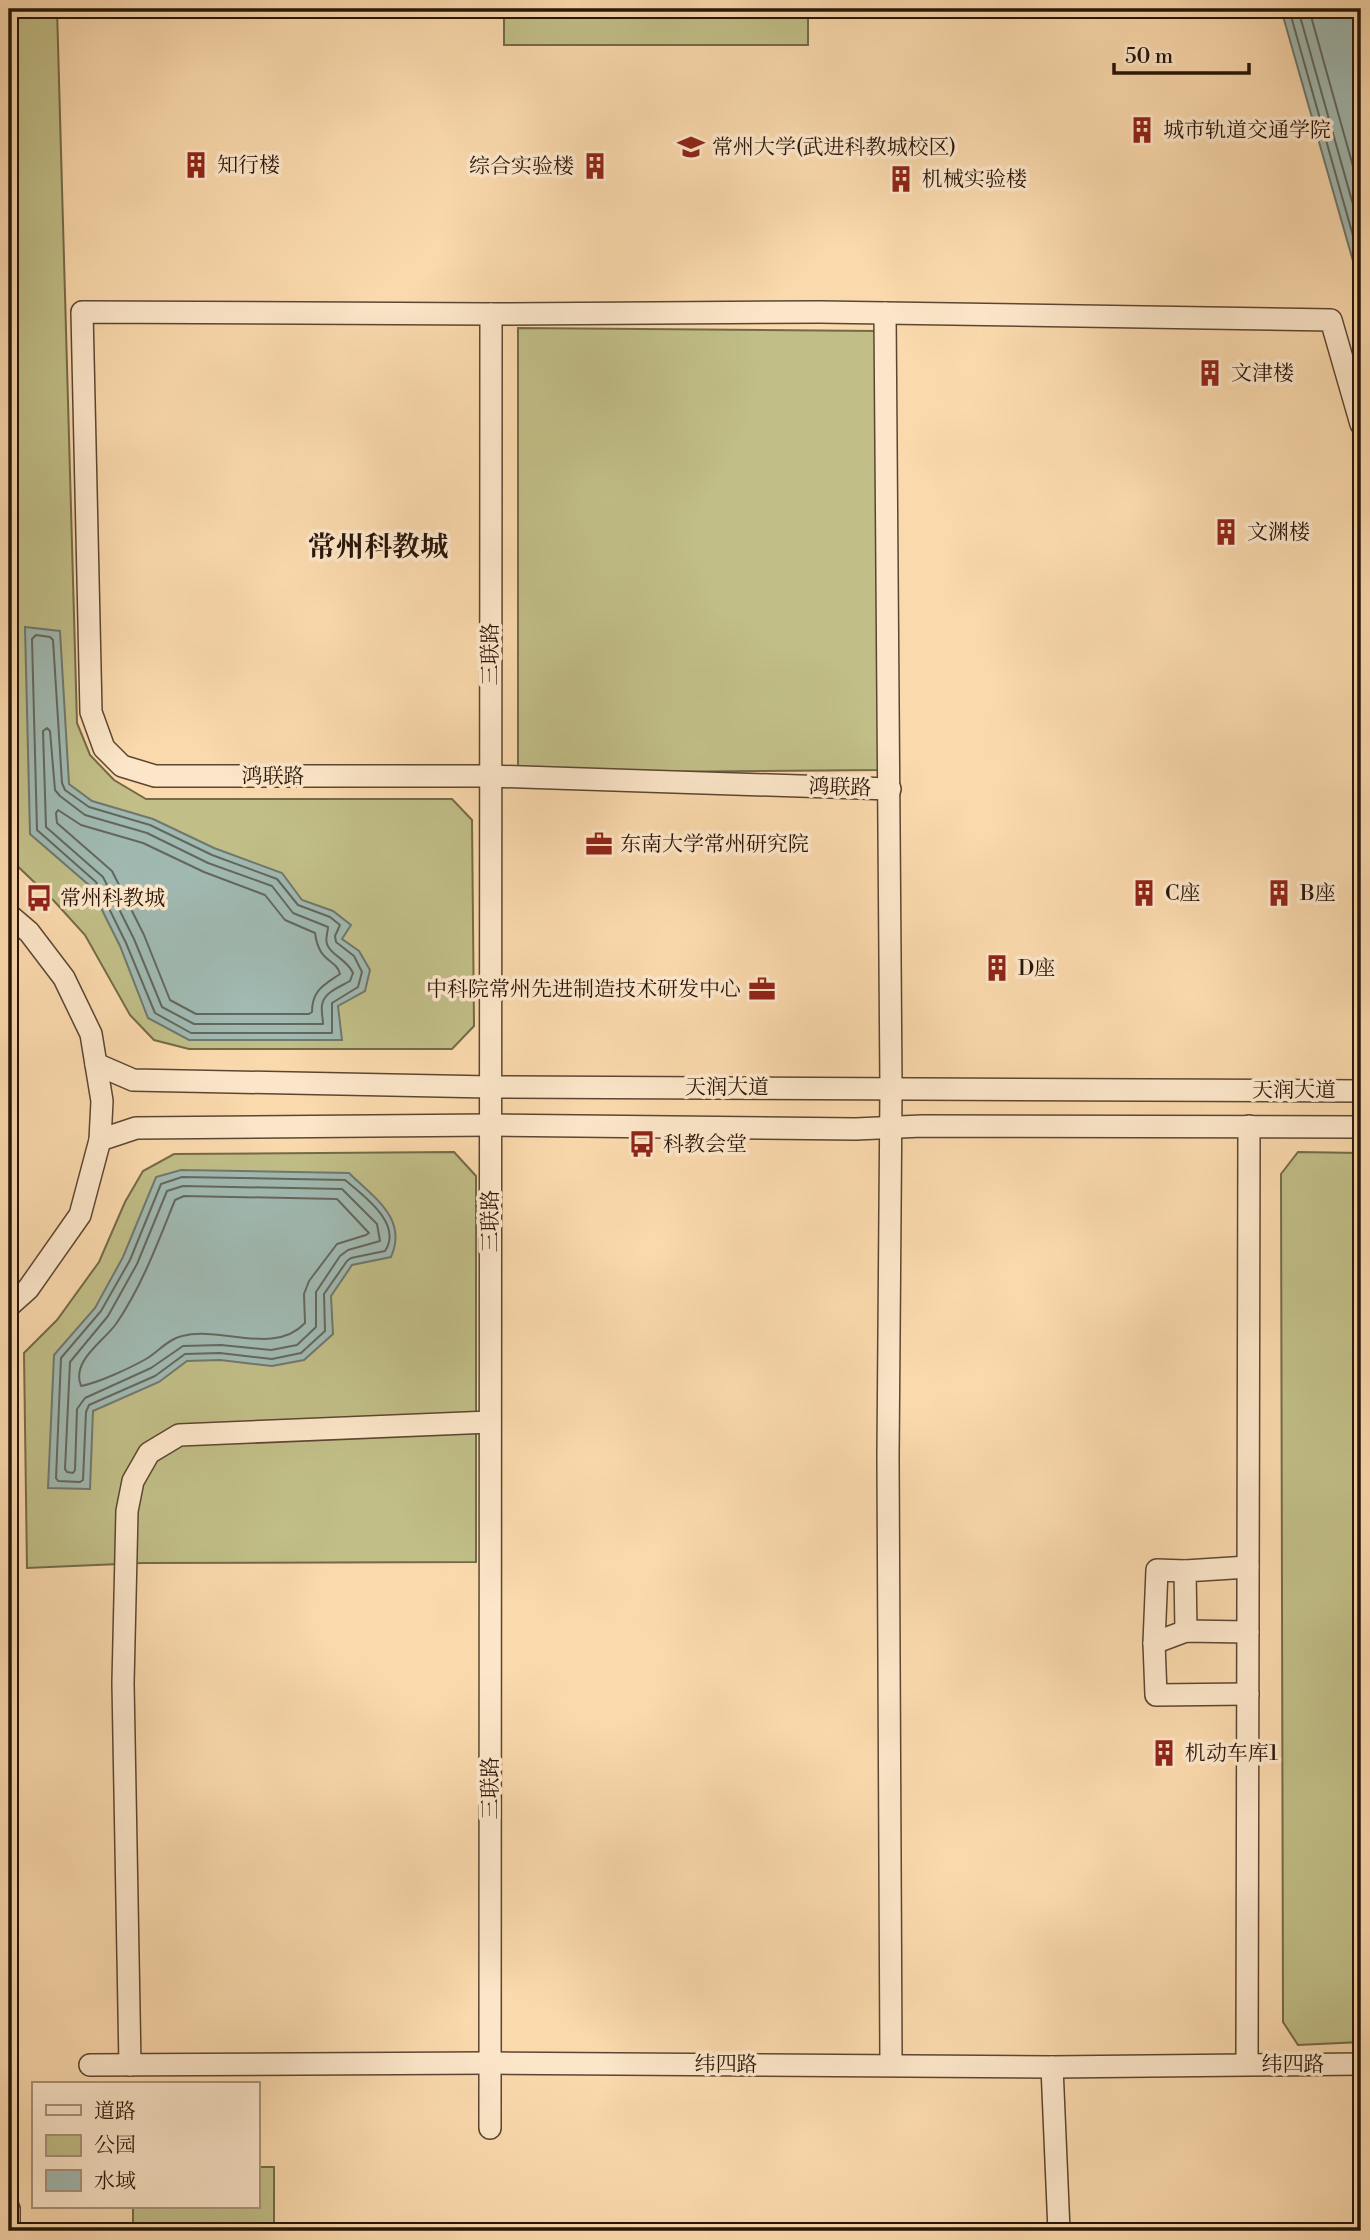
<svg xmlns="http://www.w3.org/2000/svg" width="1370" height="2240" viewBox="0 0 1370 2240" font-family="'Libre Bodoni','Noto Serif SC',serif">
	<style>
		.green { fill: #c1be87; stroke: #746a48; stroke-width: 2 }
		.water { fill: #a0b9b1; stroke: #70776e; stroke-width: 2 }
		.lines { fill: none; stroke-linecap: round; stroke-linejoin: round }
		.shore { stroke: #64675d; stroke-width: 2 }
		.minor-casing { stroke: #5c4632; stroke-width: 24 }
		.minor { stroke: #fce6c9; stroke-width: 21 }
		.labels { text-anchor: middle; stroke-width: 7; stroke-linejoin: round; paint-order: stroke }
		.poi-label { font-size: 21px; fill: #281509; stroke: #fce6c9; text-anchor: start }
		.street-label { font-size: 21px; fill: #281509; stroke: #fce6c9 }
		.district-label { font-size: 28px; font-weight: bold; fill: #281509; stroke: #fce6c9 }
	</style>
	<rect width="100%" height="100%" fill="#fad9ac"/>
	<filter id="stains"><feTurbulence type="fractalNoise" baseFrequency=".00286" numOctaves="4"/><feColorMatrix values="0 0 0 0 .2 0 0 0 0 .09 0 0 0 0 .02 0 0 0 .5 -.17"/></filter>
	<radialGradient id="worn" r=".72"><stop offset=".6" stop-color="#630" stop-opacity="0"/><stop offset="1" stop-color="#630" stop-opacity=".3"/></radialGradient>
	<g class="green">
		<path d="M9 9H57L77 723 90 755 114 780 146 799H452L472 820 474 1026 452 1049H189L154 1040 130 1015 85 935 55 902 9 858Z"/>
		<rect x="504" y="9" width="304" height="36"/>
		<path d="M518 328 877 331 882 770 518 773Z"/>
		<path d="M454 1152 476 1176V1562L143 1563 27 1568 24 1353 57 1320 99 1262 125 1202 143 1171 174 1154Z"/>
		<path d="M1298 1152 1361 1153V2042L1298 2045 1283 2022 1281 1174Z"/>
		<path d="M257 2167H274V2231H133V2207H257Z"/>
	</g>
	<g class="water">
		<path d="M1281 9H1350C1353 12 1360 18 1361 22 1367 40 1354 89 1361 103V289Z"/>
		<path d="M25 627 60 631 69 784 92 801 153 819 214 848 282 873 302 900 333 911 351 925 342 939 359 951 370 970 365 991 338 1006 342 1040H189L148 1018 120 946 90 886 30 834Z"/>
		<path d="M181 1170 349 1173C374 1198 408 1218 391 1257L352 1265 331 1296 333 1334 304 1360 272 1366 220 1360 187 1361 159 1382 93 1411 90 1489 48 1488 54 1355 95 1308 123 1257 156 1177Z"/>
	</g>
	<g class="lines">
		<g class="shore">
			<path d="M1289 9 1361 264"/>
			<path d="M1298 9 1361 233"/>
			<path d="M1309 9 1361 195"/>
			<path d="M36 635 50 637 53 640 62 783 65 790 89 807 150 825 212 855 277 879 298 905 330 917 340 925 335 936 336 942 354 956 362 972 358 987 332 1003V1033H191L155 1013 126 943 96 882 37 830 32 639Z"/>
			<path d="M47 728 50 731 55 790 60 796 85 815 147 833 208 863 272 886 293 913 328 927C328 932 325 938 327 944 330 955 347 959 353 973L350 981C340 987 324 992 322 1005 321 1011 323 1018 323 1024H194L162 1007 134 939 103 877 46 827 43 731Z"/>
			<path d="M58 810 81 825 143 843 204 872 265 895 285 920 315 933C319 964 336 958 340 974 324 985 312 990 312 1012L309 1014H196L170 1000 144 935 112 871 57 823 56 813Z"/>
			<path d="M182 1177 345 1180C364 1196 403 1224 385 1251L351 1258 347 1261 324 1294 325 1331 301 1353 272 1359 220 1353 185 1354 155 1376 89 1405 86 1412 83 1480 80 1482 58 1481 56 1478 61 1358 101 1311 130 1260 161 1184Z"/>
			<path d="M183 1186 342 1189 377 1224 380 1241 348 1250 340 1256 316 1292V1327L297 1345 271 1350 221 1345 183 1346 151 1368 85 1398 77 1409 75 1470 73 1473 67 1472 65 1469 70 1362 108 1316 137 1264 167 1191Z"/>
			<path d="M184 1196 337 1199 369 1233 366 1235 337 1244 309 1281 304 1294 305 1323C274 1356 222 1326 182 1336 168 1339 158 1352 146 1359 130 1368 98 1383 81 1386 71 1361 103 1342 116 1324 142 1286 158 1242 175 1200Z"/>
		</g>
		<defs>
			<g id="minor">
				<path d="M885 313 891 1088 888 1457 891 2064"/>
				<path d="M890 789 490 776H155L122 766 104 748 91 712 82 312 491 314 820 312 1331 320 1361 424"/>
				<path d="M9 915 29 932 64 978 91 1034 102 1101 100 1140 80 1215 28 1289 9 1306"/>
				<path d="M96 1064 133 1080 490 1087 1361 1091"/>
				<path d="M100 1140 136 1128 490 1125 856 1129 922 1126 1361 1127"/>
				<path d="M1185 1571 1157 1570 1154 1643 1156 1695 1248 1694"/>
				<path d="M1186 1631 1185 1571 1248 1567"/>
				<path d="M1154 1643 1186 1631 1248 1632"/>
				<path d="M1247 2064 1249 1126"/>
				<path d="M90 2065 490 2063 1052 2067 1361 2064"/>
				<path d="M130 2065 123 1683 127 1511 133 1481 149 1453 179 1435 490 1422"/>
				<path d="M1052 2067 1059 2231"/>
				<path d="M490 2128 491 314"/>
				<path d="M9 2209V2231"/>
			</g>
		</defs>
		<use href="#minor" class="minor-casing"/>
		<use href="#minor" class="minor"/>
	</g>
	<defs>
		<symbol id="building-bare" viewBox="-9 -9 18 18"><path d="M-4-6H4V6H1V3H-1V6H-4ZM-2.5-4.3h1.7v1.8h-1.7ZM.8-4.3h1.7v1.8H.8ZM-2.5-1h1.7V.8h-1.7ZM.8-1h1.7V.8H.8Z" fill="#8f2418" stroke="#fce6c9" stroke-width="2.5" paint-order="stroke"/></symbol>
		<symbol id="university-bare" viewBox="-9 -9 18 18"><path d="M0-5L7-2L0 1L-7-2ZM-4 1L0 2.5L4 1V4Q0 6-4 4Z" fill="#8f2418" stroke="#fce6c9" stroke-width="2.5" paint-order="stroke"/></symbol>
		<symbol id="office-bare" viewBox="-9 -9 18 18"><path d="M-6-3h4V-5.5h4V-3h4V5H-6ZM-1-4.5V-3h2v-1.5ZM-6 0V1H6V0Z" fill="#8f2418" stroke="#fce6c9" stroke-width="2.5" paint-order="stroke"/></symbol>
		<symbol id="bus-bare" viewBox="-9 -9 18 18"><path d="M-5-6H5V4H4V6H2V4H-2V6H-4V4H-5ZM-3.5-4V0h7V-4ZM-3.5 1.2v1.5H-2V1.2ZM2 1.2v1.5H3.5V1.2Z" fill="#8f2418" stroke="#fce6c9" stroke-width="2.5" paint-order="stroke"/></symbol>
	</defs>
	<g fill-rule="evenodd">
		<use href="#building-bare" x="1123" y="111" width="38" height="38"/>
		<use href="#university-bare" x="672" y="128" width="38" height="38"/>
		<use href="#building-bare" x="177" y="146" width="38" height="38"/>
		<use href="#building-bare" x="576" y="147" width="38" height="38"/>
		<use href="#building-bare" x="882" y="160" width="38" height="38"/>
		<use href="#building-bare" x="1191" y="354" width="38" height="38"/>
		<use href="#building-bare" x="1207" y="513" width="38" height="38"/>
		<use href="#office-bare" x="580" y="825" width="38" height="38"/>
		<use href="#building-bare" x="1125" y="874" width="38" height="38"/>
		<use href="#building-bare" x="1260" y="874" width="38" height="38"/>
		<use href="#bus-bare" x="20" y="879" width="38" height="38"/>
		<use href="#building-bare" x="978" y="949" width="38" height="38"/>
		<use href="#office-bare" x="743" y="970" width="38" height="38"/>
		<use href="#bus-bare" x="623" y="1125" width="38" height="38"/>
		<use href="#building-bare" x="1145" y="1734" width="38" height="38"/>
	</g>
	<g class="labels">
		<g class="poi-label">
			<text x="1163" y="137">城市轨道交通学院</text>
			<text x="712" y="154">常州大学(武进科教城校区)</text>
			<text x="217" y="172">知行楼</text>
			<text x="574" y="173" text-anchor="end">综合实验楼</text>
			<text x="922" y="186">机械实验楼</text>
			<text x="1231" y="380">文津楼</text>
			<text x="1247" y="539">文渊楼</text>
			<text x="620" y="851">东南大学常州研究院</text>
			<text x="1165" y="900">C座</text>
			<text x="1300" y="900">B座</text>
			<text x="60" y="905">常州科教城</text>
			<text x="1018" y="975">D座</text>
			<text x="741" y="996" text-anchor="end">中科院常州先进制造技术研发中心</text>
			<text x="663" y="1151">科教会堂</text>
			<text x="1185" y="1760">机动车库1</text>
		</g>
		<g class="street-label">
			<text transform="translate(490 654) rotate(-90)" y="7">三联路</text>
			<text x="273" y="783">鸿联路</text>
			<text transform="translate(840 787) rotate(2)" y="7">鸿联路</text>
			<text x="727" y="1094">天润大道</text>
			<text x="1294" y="1097">天润大道</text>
			<text transform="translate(490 1221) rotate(-90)" y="7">三联路</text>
			<text transform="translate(490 1788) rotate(-90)" y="7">三联路</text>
			<text x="726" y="2071">纬四路</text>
			<text x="1293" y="2071">纬四路</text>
		</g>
		<g class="district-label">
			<text x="378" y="556">常州科教城</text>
		</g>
	</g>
	<rect width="1370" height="2240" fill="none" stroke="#fad9ac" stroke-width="35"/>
	<rect x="10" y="10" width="1349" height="2219" fill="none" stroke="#281509" stroke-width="3.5"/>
	<rect x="18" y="18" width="1335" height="2205" fill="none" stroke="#281509" stroke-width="2"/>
	<rect x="32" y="2082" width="228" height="126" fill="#fce6c9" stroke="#a7927c" stroke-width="2"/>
	<rect x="46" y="2105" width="35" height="10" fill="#fce6c9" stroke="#a7927c" stroke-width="2"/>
	<text x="94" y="2118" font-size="21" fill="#281509">道路</text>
	<rect x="46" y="2135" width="35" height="21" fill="#c1be87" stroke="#a7927c" stroke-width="2"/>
	<text x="94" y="2152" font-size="21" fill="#281509">公园</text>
	<rect x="46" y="2170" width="35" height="21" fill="#a0b9b1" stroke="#a7927c" stroke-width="2"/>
	<text x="94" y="2188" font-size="21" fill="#281509">水域</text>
	<path d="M1114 63v10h135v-10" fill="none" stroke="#281509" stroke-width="3.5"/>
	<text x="1125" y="63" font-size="21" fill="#281509" stroke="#fce6c9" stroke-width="5" paint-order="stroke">50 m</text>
	<rect width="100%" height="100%" filter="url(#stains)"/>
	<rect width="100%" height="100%" fill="url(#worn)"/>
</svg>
